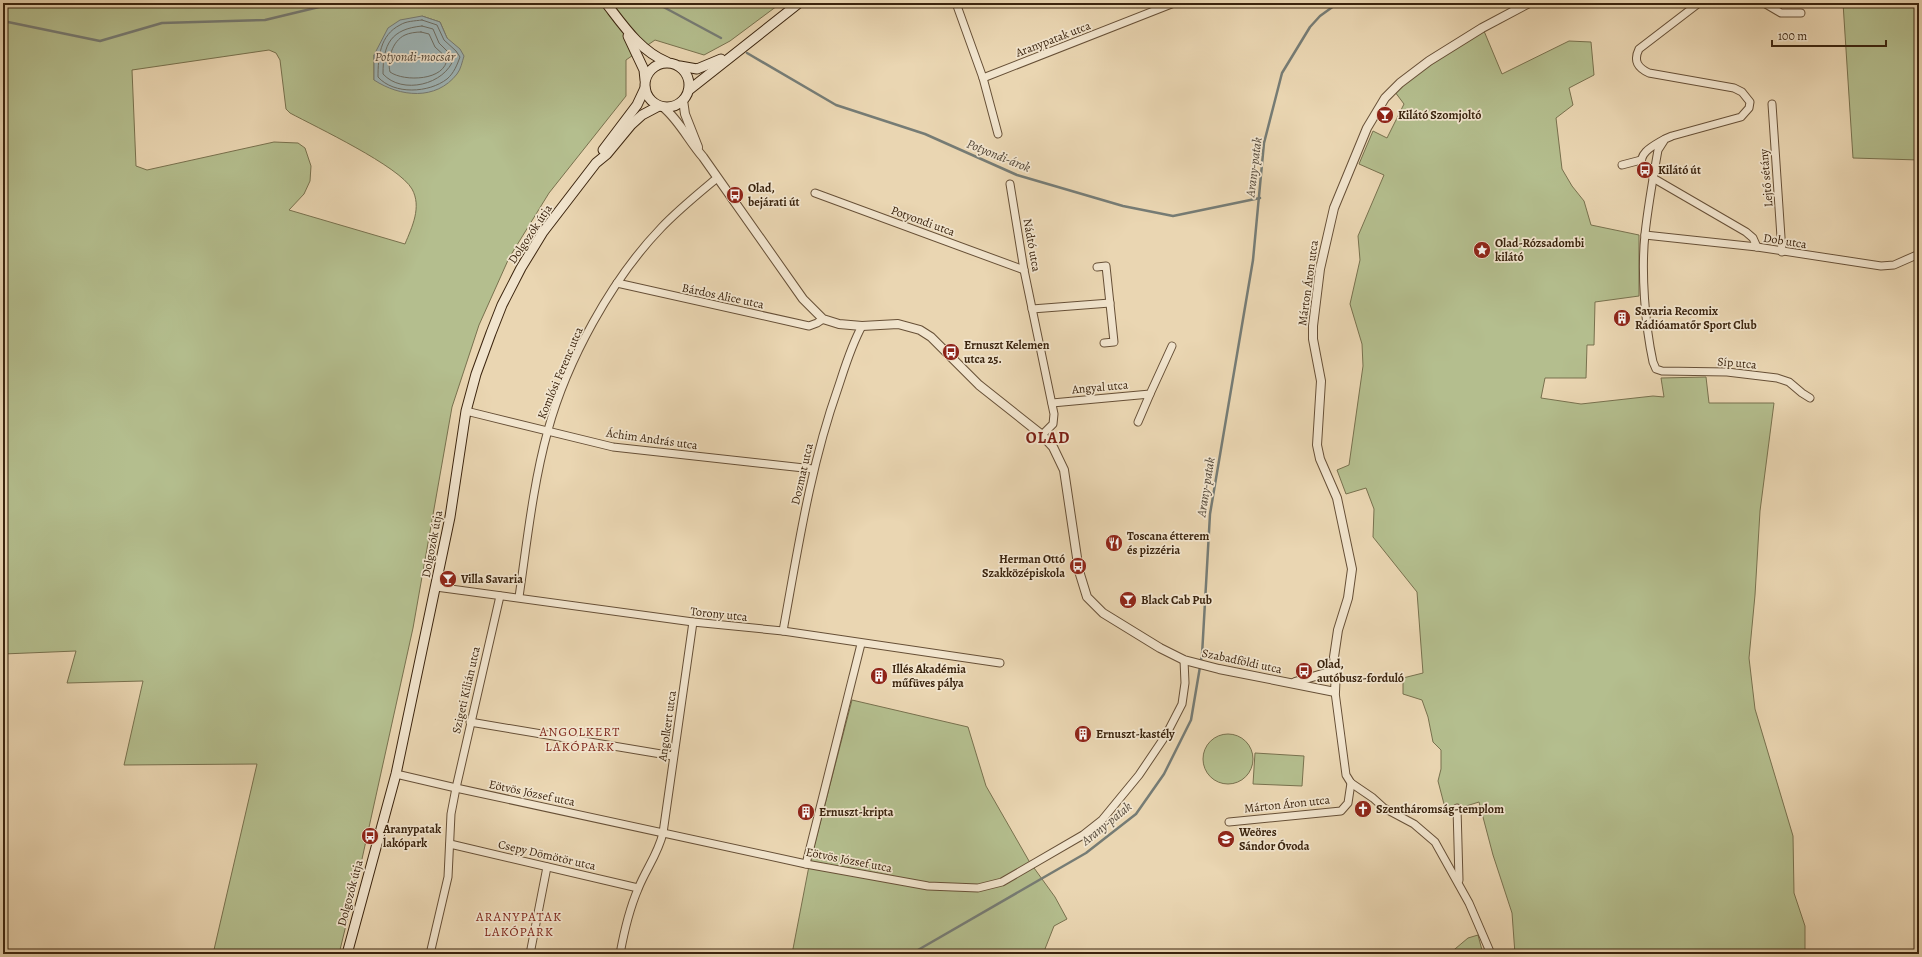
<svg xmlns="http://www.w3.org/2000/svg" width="1922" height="957" viewBox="0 0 1922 957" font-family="Alegreya,serif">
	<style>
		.green { fill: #b4be8e; stroke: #78714e; fill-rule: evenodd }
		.water { fill: #9eb6b9; stroke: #767c75 }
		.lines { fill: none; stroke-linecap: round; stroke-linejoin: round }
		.shore { stroke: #6c6d64; stroke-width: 1 }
		.stream { stroke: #767c75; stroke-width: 2.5 }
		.minor-casing { stroke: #675037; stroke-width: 9 }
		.tertiary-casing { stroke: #675037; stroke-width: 10 }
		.secondary-casing { stroke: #3b240e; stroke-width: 11 }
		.minor { stroke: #f1e4cd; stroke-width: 7 }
		.tertiary { stroke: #f1e4cd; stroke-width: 8 }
		.secondary { stroke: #f1e4cd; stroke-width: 9 }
		.labels { text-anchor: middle; stroke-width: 3.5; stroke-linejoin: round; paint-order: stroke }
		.street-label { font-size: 12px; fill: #3b240e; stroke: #f1e4cd }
		.poi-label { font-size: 12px; font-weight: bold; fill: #3b240e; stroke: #f1e4cd; text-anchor: start }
		.water-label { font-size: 13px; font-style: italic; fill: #544839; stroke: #f1e4cd }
		.neighbourhood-label { font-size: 13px; letter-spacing: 1px; fill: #7a1f14; stroke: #f1e4cd }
		.district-label { font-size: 16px; font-weight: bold; letter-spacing: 1px; fill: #7a1f14; stroke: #f1e4cd }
	</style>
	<rect width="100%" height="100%" fill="#ead6b2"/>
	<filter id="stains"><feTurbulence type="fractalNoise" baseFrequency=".005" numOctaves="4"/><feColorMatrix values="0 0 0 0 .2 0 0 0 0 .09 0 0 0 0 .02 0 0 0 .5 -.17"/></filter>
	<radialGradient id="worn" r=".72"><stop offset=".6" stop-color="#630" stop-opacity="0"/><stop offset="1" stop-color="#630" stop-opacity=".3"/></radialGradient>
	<g class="green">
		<path d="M3 3H781L730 41 704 55 655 40 626 60V96L549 193 509 258 479 325 452 407 413 628 362 859 339 954H213L257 764 124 765 143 681 67 683 76 651 3 654ZM422 16 440 22 447 38 374 80V55ZM269 50 276 53 280 60 286 109 290 113C316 127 399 166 412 189 422 207 412 227 405 244L289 210 304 194 310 181 311 166 305 148 298 143 274 142 147 170 136 166 132 70Z"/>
		<path d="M1843 3H1919V160L1853 158Z"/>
		<path d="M1484 31 1502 74 1569 41 1591 42 1594 75 1569 88 1573 105 1556 118 1562 169 1572 186 1584 201 1591 225 1639 235V296L1595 302 1594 345H1587L1586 378H1545L1541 398 1581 404 1653 396 1664 397 1661 378 1706 377 1709 403H1774L1760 511 1755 595 1749 658 1755 709 1793 836 1794 893 1805 926V954H1515L1512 913 1493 855 1479 802 1450 811 1444 804 1438 781 1441 769V750L1433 742 1428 717 1422 700 1403 694V678L1423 673 1417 592 1373 537 1374 509 1366 488 1346 494 1337 470 1349 465 1363 366 1362 344 1350 304 1360 260 1358 236 1384 175 1359 164 1373 131 1387 138 1404 104 1395 92 1429 64Z"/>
		<path d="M852 700 968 727 986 786 1029 861 1055 897 1067 919 1054 926 1043 954H792L809 866Z"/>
		<circle cx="1228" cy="759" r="25"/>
		<path d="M1255 753 1304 756 1302 786 1253 784Z"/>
		<path d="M1478 935 1483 954H1449L1468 938Z"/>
	</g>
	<path class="water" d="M422 16 440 22 447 38 460 49 464 56C462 62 461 69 457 74 436 101 400 97 374 80V55L388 28 400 20Z"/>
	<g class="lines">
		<g class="shore">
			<path d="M422 20 437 25 444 40 456 51 460 57C457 65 454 73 447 79 429 93 394 95 378 77 378 57 380 35 400 25 406 21 415 21 422 20Z"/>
			<path d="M422 26 433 29 439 43 454 58C445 85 402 95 383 74 383 44 391 29 422 26Z"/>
			<path d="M421 32 429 34 435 47 447 58C446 81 404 82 390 72 387 60 392 41 405 35 409 33 416 32 421 32Z"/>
		</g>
		<g class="stream">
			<path d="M656 3 721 38"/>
			<path d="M3 21 100 41 162 23 265 20 319 7 330 3"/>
			<path d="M747 53 836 105 925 134 1017 175 1123 206 1173 216 1260 198"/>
			<path d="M911 954 1086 853 1136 814 1164 774 1191 720 1202 655 1210 514 1253 260 1264 143 1282 73 1310 27 1320 16 1338 3"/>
		</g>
		<defs>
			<g id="minor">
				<path d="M956 3 983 78 998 134"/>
				<path d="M1699 3 1639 49C1633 61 1638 68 1649 73L1734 88 1742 92 1750 102 1749 108 1741 117 1672 136 1665 139 1658 150C1653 178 1648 206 1645 234 1641 272 1645 325 1653 362L1656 369 1662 371 1727 372 1777 378 1789 382 1802 393 1810 398"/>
				<path d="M1764 3 1781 13H1801"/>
				<path d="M983 78 1174 3"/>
				<path d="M1772 104 1782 252"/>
				<path d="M1622 165 1641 160"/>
				<path d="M1655 169 1642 166C1638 153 1653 146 1663 140"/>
				<path d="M1653 178 1746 232 1753 238 1757 247"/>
				<path d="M1010 184 1024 270 1054 414 1053 424 1042 435"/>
				<path d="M815 193 1024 270"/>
				<path d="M1645 235 1757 247 1881 266 1894 265 1919 254"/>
				<path d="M1097 267 1106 266 1114 342 1104 343"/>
				<path d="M617 283 809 326 817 323 823 319"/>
				<path d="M1032 309 1110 303"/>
				<path d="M1052 403 1150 394 1172 346"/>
				<path d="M466 411 613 447 813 469"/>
				<path d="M1138 422 1150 394"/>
				<path d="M436 587 693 622 783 631 1000 663"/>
				<path d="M519 597C527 542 533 484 548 430 567 361 611 280 661 228 678 210 698 194 717 178"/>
				<path d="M783 631C798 549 810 467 838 388 845 367 851 346 862 326"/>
				<path d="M1335 692 1346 775 1351 783 1373 798 1384 808 1414 824 1435 842 1469 903 1491 954"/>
				<path d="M470 722 673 756"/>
				<path d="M396 774 456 788 806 864 928 886 978 888 1002 882 1083 835 1102 820 1139 775 1166 735 1182 704 1185 683 1184 660"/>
				<path d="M1457 808 1459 880"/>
				<path d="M1229 822 1341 811 1348 803 1351 783"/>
				<path d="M450 844 638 888"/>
				<path d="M806 864 861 644"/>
				<path d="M430 954 448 877 451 814 456 788 500 596"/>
				<path d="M530 954 547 867"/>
				<path d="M620 954C624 932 629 910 638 889 646 869 658 854 663 833L693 622"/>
			</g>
			<g id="tertiary">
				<path d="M683 100 685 114 698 147"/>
				<path d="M663 107C679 120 689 141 703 157L803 299 823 319 839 324 862 326 898 324 920 330 931 337 979 385 1042 435 1053 447 1064 470 1079 571 1087 597 1103 613 1160 648 1184 660 1219 669 1335 692 1336 670 1334 657 1338 630 1348 598 1352 569 1337 498 1320 459 1317 445 1321 381 1313 339V326L1320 269 1334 208 1367 128 1385 98 1400 83 1429 61 1482 28 1529 3"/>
				<path d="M1295 682 1336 670"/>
			</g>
			<g id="secondary">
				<path d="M606 3C623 25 640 51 667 62"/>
				<path d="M628 36 644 70 645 80"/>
				<circle cx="667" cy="85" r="22"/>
				<path d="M680 66 697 69 721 59"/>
				<path d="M689 90 799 3"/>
				<path d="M603 150 637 105 645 88"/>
				<path d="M347 954 396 774 450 517 466 411 476 374 491 333 502 305 521 268 543 232 596 163 607 154 631 125 642 115 659 106"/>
			</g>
		</defs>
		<use href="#minor" class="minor-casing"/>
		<use href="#tertiary" class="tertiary-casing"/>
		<use href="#secondary" class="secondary-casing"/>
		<use href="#minor" class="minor"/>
		<use href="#tertiary" class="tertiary"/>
		<use href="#secondary" class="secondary"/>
	</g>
	<defs>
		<symbol id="bar-disc" viewBox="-11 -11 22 22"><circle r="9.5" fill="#8f2418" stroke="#f1e4cd"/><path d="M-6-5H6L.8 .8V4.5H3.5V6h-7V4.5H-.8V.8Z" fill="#fff"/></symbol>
		<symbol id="bus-disc" viewBox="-11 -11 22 22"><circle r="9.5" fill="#8f2418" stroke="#f1e4cd"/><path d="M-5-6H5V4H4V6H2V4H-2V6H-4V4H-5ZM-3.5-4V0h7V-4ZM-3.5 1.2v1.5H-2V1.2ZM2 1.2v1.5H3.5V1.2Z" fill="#fff"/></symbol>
		<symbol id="sight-disc" viewBox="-11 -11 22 22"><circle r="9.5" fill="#8f2418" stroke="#f1e4cd"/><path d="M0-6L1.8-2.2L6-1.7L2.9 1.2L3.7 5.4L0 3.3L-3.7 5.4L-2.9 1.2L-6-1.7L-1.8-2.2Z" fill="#fff"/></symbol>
		<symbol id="building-disc" viewBox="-11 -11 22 22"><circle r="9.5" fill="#8f2418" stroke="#f1e4cd"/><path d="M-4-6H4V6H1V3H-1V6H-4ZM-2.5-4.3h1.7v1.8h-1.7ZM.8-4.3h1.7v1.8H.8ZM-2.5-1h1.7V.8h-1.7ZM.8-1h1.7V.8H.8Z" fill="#fff"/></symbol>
		<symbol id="restaurant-disc" viewBox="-11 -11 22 22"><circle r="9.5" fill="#8f2418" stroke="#f1e4cd"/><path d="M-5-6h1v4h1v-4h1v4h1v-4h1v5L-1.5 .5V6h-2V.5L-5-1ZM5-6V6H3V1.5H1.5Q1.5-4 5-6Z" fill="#fff"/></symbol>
		<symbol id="church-disc" viewBox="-11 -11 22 22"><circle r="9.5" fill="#8f2418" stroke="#f1e4cd"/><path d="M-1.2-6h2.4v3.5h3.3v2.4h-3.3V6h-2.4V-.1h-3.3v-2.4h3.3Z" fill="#fff"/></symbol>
		<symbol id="school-disc" viewBox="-11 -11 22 22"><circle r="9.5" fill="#8f2418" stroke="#f1e4cd"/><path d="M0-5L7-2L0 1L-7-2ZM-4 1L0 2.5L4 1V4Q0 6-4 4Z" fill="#fff"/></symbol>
	</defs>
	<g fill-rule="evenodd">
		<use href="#bar-disc" x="1375" y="105" width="20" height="20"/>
		<use href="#bus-disc" x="1635" y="160" width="20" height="20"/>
		<use href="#bus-disc" x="725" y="185" width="20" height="20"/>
		<use href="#sight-disc" x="1472" y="240" width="20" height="20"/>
		<use href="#building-disc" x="1612" y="308" width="20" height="20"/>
		<use href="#bus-disc" x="941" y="342" width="20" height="20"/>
		<use href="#restaurant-disc" x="1104" y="533" width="20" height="20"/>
		<use href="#bus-disc" x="1068" y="556" width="20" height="20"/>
		<use href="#bar-disc" x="438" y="569" width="20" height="20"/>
		<use href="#bar-disc" x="1118" y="590" width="20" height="20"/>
		<use href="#bus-disc" x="1294" y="661" width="20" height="20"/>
		<use href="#building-disc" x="869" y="666" width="20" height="20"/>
		<use href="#building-disc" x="1073" y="724" width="20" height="20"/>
		<use href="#church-disc" x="1353" y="799" width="20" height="20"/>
		<use href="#building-disc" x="796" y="802" width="20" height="20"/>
		<use href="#bus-disc" x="360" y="826" width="20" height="20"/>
		<use href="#school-disc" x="1216" y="829" width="20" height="20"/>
	</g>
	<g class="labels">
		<g class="street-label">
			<text transform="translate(1053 39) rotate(-21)" y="4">Aranypatak utca</text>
			<text transform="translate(1766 178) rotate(-95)" y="4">Lejtő sétány</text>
			<text transform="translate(923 221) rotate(20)" y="4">Potyondi utca</text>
			<text transform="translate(530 234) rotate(-56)" y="4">Dolgozók útja</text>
			<text transform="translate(1785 241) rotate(9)" y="4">Dob utca</text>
			<text transform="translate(1032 245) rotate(80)" y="4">Nádtó utca</text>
			<text transform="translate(1308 283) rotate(-82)" y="4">Márton Áron utca</text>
			<text transform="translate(723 296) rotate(12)" y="4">Bárdos Alice utca</text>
			<text transform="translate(1737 363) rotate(5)" y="4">Síp utca</text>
			<text transform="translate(560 373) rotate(-67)" y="4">Komlósi Ferenc utca</text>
			<text transform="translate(1100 387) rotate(-5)" y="4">Angyal utca</text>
			<text transform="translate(652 439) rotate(8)" y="4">Áchim András utca</text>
			<text transform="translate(802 474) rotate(-77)" y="4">Dozmat utca</text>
			<text transform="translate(432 544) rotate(-79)" y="4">Dolgozók útja</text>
			<text transform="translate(719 614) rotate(6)" y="4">Torony utca</text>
			<text transform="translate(1242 661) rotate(12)" y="4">Szabadföldi utca</text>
			<text transform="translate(466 690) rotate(-77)" y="4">Szigeti Kilián utca</text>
			<text transform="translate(667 726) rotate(-82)" y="4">Angolkert utca</text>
			<text transform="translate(532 793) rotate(12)" y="4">Eötvös József utca</text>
			<text transform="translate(1287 804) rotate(-6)" y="4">Márton Áron utca</text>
			<text transform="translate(547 855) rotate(13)" y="4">Csepy Dömötör utca</text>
			<text transform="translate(849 860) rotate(11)" y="4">Eötvös József utca</text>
			<text transform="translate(350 893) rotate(-75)" y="4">Dolgozók útja</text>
		</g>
		<g class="poi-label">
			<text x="1398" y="119">Kilátó Szomjoltó</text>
			<text x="1658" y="174">Kilátó út</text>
			<text x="748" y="192">Olad,<tspan x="748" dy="14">bejárati út</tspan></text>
			<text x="1495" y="247">Olad-Rózsadombi<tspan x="1495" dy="14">kilátó</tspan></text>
			<text x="1635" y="315">Savaria Recomix<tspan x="1635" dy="14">Rádióamatőr Sport Club</tspan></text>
			<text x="964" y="349">Ernuszt Kelemen<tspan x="964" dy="14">utca 25.</tspan></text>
			<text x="1127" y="540">Toscana étterem<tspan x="1127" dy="14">és pizzéria</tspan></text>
			<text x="1065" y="563" text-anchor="end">Herman Ottó<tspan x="1065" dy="14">Szakközépiskola</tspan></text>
			<text x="461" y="583">Villa Savaria</text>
			<text x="1141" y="604">Black Cab Pub</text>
			<text x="1317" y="668">Olad,<tspan x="1317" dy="14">autóbusz-forduló</tspan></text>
			<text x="892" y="673">Illés Akadémia<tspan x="892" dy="14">műfüves pálya</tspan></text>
			<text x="1096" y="738">Ernuszt-kastély</text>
			<text x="1376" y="813">Szentháromság-templom</text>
			<text x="819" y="816">Ernuszt-kripta</text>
			<text x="383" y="833">Aranypatak<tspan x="383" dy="14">lakópark</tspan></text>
			<text x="1239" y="836">Weöres<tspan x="1239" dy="14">Sándor Óvoda</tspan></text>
		</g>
		<g class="water-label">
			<text x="415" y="61">Potyondi-mocsár</text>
			<text transform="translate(999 155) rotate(22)" y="5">Potyondi-árok</text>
			<text transform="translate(1253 167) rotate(-83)" y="5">Arany-patak</text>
			<text transform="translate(1205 487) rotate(-81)" y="5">Arany-patak</text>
			<text transform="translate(1106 823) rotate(-39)" y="5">Arany-patak</text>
		</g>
		<g class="neighbourhood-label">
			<text x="580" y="736">ANGOLKERT<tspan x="580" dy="15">LAKÓPARK</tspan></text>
			<text x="519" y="921">ARANYPATAK<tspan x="519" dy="15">LAKÓPARK</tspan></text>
		</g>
		<g class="district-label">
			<text x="1048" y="443">OLAD</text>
		</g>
	</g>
	<rect width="1922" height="957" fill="none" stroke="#ead6b2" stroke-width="16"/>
	<rect x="4" y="4" width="1914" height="949" fill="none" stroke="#3b240e" stroke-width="2"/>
	<rect x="8" y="8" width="1906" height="941" fill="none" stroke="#3b240e"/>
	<path d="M1772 40v6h114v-6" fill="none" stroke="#3b240e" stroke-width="2"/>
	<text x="1778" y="40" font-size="12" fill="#3b240e" stroke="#f1e4cd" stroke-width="3" paint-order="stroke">100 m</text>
	<rect width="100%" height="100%" filter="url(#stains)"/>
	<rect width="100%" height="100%" fill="url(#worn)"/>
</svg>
